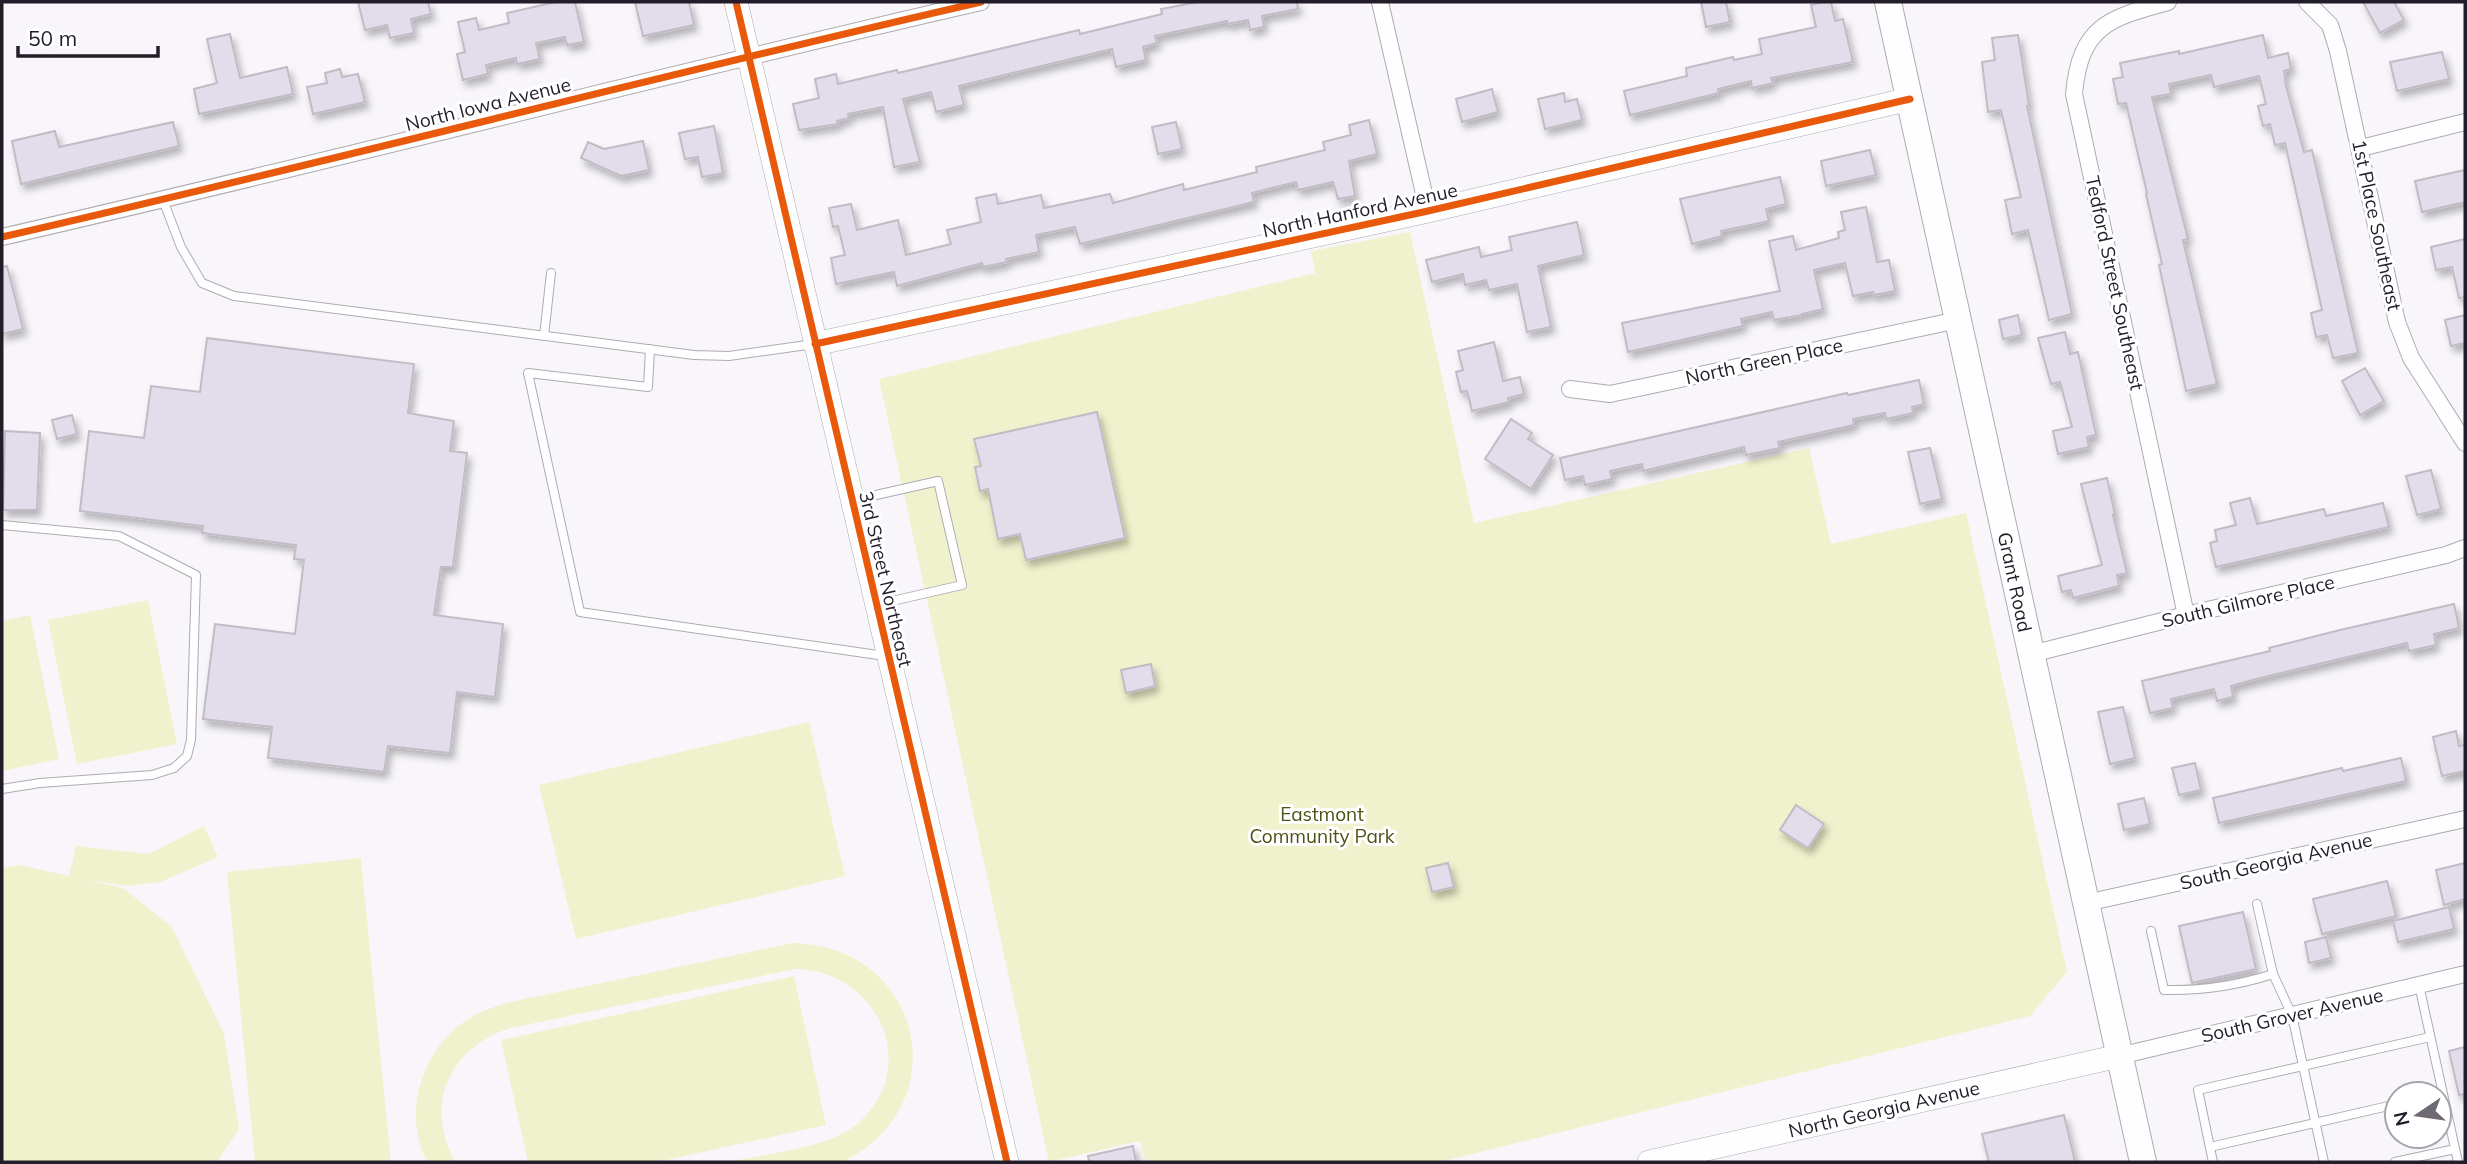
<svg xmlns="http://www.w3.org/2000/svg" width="2467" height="1164" viewBox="0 0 2467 1164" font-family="Mulish,sans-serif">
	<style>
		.green { fill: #f0f2cd }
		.building { fill: #e3dceb; stroke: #c0bcc5; stroke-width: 2; filter: url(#shadow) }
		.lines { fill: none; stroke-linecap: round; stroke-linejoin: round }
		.lane-casing { stroke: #aeabb2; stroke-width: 10 }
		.street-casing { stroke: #aeabb2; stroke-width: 18 }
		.secondary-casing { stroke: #aeabb2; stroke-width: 24 }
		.primary-casing { stroke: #aeabb2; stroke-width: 28 }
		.lane { stroke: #fefefe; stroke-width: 8 }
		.street { stroke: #fefefe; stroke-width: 16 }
		.secondary { stroke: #fefefe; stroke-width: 23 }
		.primary { stroke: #fefefe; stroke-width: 26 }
		.cycleway-casing { stroke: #fff; stroke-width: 11 }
		.cycleway { stroke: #e8590c; stroke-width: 7 }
		.labels { text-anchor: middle; stroke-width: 6; stroke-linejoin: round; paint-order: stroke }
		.street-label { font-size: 19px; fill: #231d2a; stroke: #fff }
		.park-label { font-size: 19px; fill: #4f5216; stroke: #fff }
	</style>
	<defs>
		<filter id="shadow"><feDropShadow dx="3.5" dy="6" stdDeviation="3.5" flood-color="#0004"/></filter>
	</defs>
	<rect width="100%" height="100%" fill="#f8f6fb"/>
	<g class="green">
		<path d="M1410 232 1474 523 1809 448 1831 544 1966 513 2067 972 2030 1016 1440 1162H1213L1212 1160 1201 1162H1146L1140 1141 1049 1162 879 379 1315 273 1311 251Z"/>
		<path d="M148 600 177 744 77 764 48 620Z"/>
		<path d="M30 615 59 759 2 771V621Z"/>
		<path d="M809 722 845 876 576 939 539 785Z"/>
		<path d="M204 826 218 857 160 882 128 886 88 880 123 888 172 927 224 1034 239 1129 217 1162H2V868L20 865 69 876 76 846 149 854Z"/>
		<path d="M361 858 391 1162H255L227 872Z"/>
		<path d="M793 943C923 946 959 1106 842 1162H729C765 1154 828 1148 856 1125 923 1069 879 970 795 969L511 1028C449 1047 424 1105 455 1162H427C401 1112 423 1046 470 1018 481 1011 493 1007 506 1003Z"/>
		<path d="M794 976 826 1125 657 1162H528L501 1040Z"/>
	</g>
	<g class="building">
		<path d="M358 2H428L431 14 411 19 414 33 390 38 387 25 365 30Z"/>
		<path d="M556 2H575L584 42 567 45 565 37 536 43 540 59 517 64 516 58 486 65 488 74 463 80 457 54 465 52 458 22 476 18 479 30 509 23 507 13Z"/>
		<path d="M635 2H689L694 25 643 36Z"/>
		<path d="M1198 2H1297L1298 9 1262 16 1264 27 1250 30 1248 20 1227 24V21L1155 36 1157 43 1143 47 1146 60 1116 67 1112 49 959 86 964 105 936 112 931 92 903 99 920 162 894 167 883 107 848 114 849 118 837 121 838 124 799 130 793 104 819 98 815 79 836 74 838 84 897 70 898 73 1079 30 1080 34 1162 14 1161 9Z"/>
		<path d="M1701 2H1726L1730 22 1706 27Z"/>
		<path d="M1823 2H1831L1835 21 1843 19 1853 62 1771 78 1773 83 1752 88 1751 81 1718 89 1719 93 1630 115 1624 91 1687 76 1686 68 1733 57 1734 60 1762 54 1759 39 1816 27 1811 5Z"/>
		<path d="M2363 2H2394L2404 20 2380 33Z"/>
		<path d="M230 34 240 78 287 67 293 94 199 114 194 89 217 83 207 39Z"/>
		<path d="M2018 35 2029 105 2027 106 2072 314 2049 320 2028 230 2012 234 2005 200 2021 197 2001 110 1988 112 1982 62 1995 60 1992 38Z"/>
		<path d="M2263 35 2268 58 2288 53 2291 69 2284 71 2286 86 2304 152 2312 150 2358 353 2333 358 2327 335 2316 337 2311 313 2322 310 2303 223 2285 143 2275 145 2270 124 2263 126 2258 106 2266 104 2259 76 2214 87 2211 75 2169 84 2171 94 2152 97 2188 239 2183 240 2217 384 2186 391 2159 265 2162 264 2146 194 2147 193 2126 103 2118 104 2113 79 2123 77 2120 63 2179 51V54Z"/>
		<path d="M2442 52 2449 79 2397 91 2390 62Z"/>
		<path d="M340 69 342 77 358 74 365 102 313 114 307 87 327 83 325 73Z"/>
		<path d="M1492 89 1498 112 1462 122 1456 99Z"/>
		<path d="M1564 93 1565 102 1577 99 1582 120 1545 129 1538 99Z"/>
		<path d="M1369 120 1377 154 1349 161 1355 196 1338 199 1333 182 1298 190 1296 182 1252 193 1254 202 1080 244 1075 227 1036 235 1039 252 1006 259 1007 262 983 267 982 263 897 286 894 272 836 284 831 258 845 255 838 226 833 227 829 208 851 204 857 230 898 220 906 255 951 244 947 230 981 222 976 198 996 194 998 204 1041 195 1044 208 1110 194 1113 203 1183 184 1184 190 1257 172 1256 167 1325 150 1323 142 1351 135 1349 125Z"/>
		<path d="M173 122 179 146 21 184 12 141 55 131 59 147Z"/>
		<path d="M1176 122 1182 149 1158 154 1152 127Z"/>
		<path d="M714 126 723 173 702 177 698 157 685 159 679 133Z"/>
		<path d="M643 141 649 170 621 176 581 158 588 142 604 149Z"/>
		<path d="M1870 150 1876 175 1826 186 1821 161Z"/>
		<path d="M2465 170V202L2422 212 2415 181Z"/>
		<path d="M1780 177 1786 204 1766 209 1769 221 1721 231 1722 236 1692 244 1680 199Z"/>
		<path d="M1866 207 1877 262 1889 260 1895 291 1874 295 1873 292 1853 296 1845 263 1814 270 1823 309 1802 314V315L1774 320 1772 312 1741 319 1743 326 1628 352 1622 323 1780 291 1769 241 1793 236 1796 250 1839 238 1838 232 1845 230 1841 212Z"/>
		<path d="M1577 222 1584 255 1538 266 1551 327 1527 332 1517 284 1489 290 1486 280 1465 285 1463 274 1432 282 1426 260 1479 247 1481 257 1512 250 1509 237Z"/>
		<path d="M2465 239V297L2459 298 2452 267 2436 270 2431 247Z"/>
		<path d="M7 266 23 329 2 334V267Z"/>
		<path d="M2018 315 2022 335 2003 339 1999 320Z"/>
		<path d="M2465 315V343L2451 346 2445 320Z"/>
		<path d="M2065 332 2070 354 2078 352 2096 435 2087 437 2089 447 2058 454 2053 431 2072 427 2060 382 2051 384 2038 338Z"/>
		<path d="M207 338 414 364 408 413 454 421 450 451 467 453 453 567H441L434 615 503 624 495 697 457 692 450 753 388 746 384 772 268 758 272 727 203 719 215 624 295 634 304 560 294 559 296 545 202 533 203 526 80 511 89 431 144 438 151 386 200 392Z"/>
		<path d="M1494 342 1503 381 1520 377 1524 394 1508 398 1509 402 1472 411 1467 391 1461 392 1456 372 1463 370 1458 351Z"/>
		<path d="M2365 368 2384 401 2360 415 2342 381Z"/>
		<path d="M1919 380 1924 404 1912 407 1913 413 1886 419 1885 413 1853 419 1854 425 1778 442 1780 448 1746 455 1744 447 1643 471 1642 464 1610 471 1612 479 1585 485 1583 476 1565 480 1560 458 1847 393 1848 395Z"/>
		<path d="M1097 412 1125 538 1026 560 1020 534 998 539 988 489 980 491 975 467 981 466 974 439Z"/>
		<path d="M72 415 77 434 57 439 52 420Z"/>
		<path d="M1511 419 1532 433 1528 439 1553 455 1531 489 1485 459Z"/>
		<path d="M5 431 40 433 37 510H3Z"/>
		<path d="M1930 448 1942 499 1920 504 1908 452Z"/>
		<path d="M2431 470 2441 509 2417 515 2406 476Z"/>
		<path d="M2107 478 2115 515H2113L2127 573 2117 575 2119 586 2073 598 2071 590 2062 592 2058 576 2102 565 2081 484Z"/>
		<path d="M2250 498 2257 524 2324 509 2326 516 2383 503 2389 527 2216 567 2210 543 2217 541 2215 530 2236 525 2230 503Z"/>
		<path d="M2454 604 2459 628 2434 634 2436 645 2409 651 2407 643 2260 678 2231 686 2233 697 2217 701 2214 689 2171 699 2173 708 2150 713 2142 681 2270 651 2269 648 2340 630Z"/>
		<path d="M1151 664 1155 686 1126 693 1121 670Z"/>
		<path d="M2123 707 2135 758 2110 764 2098 712Z"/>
		<path d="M2456 731 2459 746 2465 745V771L2442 776 2433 737Z"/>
		<path d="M2401 758 2406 781 2219 823 2213 798 2342 768 2343 771Z"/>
		<path d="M2195 763 2201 790 2179 795 2172 768Z"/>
		<path d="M2144 798 2150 824 2124 830 2118 804Z"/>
		<path d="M1796 805 1824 824 1808 848 1780 830Z"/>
		<path d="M1448 863 1454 887 1432 892 1426 868Z"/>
		<path d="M2465 863V899L2444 905 2436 870Z"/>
		<path d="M2387 881 2396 916 2322 934 2313 899Z"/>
		<path d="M2449 907 2454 929 2398 942 2393 921Z"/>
		<path d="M2243 912 2256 969 2192 983 2179 926Z"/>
		<path d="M2326 937 2331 958 2309 963 2305 942Z"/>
		<path d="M2465 1047V1094L2459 1095 2449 1051Z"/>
		<path d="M2064 1115 2075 1162H1989L1982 1134Z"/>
		<path d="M1133 1146 1136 1162H1089L1088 1156Z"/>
	</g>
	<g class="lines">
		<defs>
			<g id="lane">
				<path d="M163 200 181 247 202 283 234 296 694 355 729 356 814 344"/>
				<path d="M544 336 551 273"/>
				<path d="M650 349 648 387 528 373 580 612 885 656"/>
				<path d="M854 500 938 481 962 585 879 604"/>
				<path d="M2 525 119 536 196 575 191 740 187 756 174 768 152 775 40 783 2 789"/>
				<path d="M2257 904 2273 974 2292 1015 2324 1162"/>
				<path d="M2151 931 2164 990C2203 991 2236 986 2273 974"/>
				<path d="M2419 985 2458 1162"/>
				<path d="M2210 1147 2397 1104"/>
				<path d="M2213 1162 2198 1090 2430 1037"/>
				<path d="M2395 1162 2455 1149"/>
			</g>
			<g id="street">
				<path d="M1380 2 1428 211"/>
				<path d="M2168 2C2109 18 2080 26 2074 94L2186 615"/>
				<path d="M2307 2 2330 25 2338 51 2397 322 2411 358 2465 443"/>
				<path d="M2361 148 2465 122"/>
				<path d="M2 237C329 162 654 77 981 2"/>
				<path d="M1570 389 1610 394 1958 320"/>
				<path d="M2031 654 2186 615 2446 555 2465 548"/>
				<path d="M2086 903 2465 819"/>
				<path d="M2119 1056 2465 974"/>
			</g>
			<g id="secondary">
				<path d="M736 2 1007 1162"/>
				<path d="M815 344 1428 211 1910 99"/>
				<path d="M1649 1162 2119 1056"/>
			</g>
			<path id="primary" d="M1888 2 2143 1162"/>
		</defs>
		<use href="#lane" class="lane-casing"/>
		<use href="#street" class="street-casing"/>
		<use href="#secondary" class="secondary-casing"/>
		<use href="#primary" class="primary-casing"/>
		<use href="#lane" class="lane"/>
		<use href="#street" class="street"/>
		<use href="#secondary" class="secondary"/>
		<use href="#primary" class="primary"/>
		<defs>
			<g id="cycleway">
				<path d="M736 2 1007 1162"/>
				<path d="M2 237C329 162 654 77 981 2"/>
				<path d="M815 344 1428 211 1910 99"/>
			</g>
		</defs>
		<use href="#cycleway" class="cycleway-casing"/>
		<use href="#cycleway" class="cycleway"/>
	</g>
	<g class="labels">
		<g class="street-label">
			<text transform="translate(488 104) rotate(-14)" y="7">North Iowa Avenue</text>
			<text transform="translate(1360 210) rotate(-12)" y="7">North Hanford Avenue</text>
			<text transform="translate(2377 225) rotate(78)" y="7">1st Place Southeast</text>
			<text transform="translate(2115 283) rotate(78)" y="7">Tedford Street Southeast</text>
			<text transform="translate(1764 361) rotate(-12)" y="7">North Green Place</text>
			<text transform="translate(886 579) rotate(77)" y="7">3rd Street Northeast</text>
			<text transform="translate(2015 582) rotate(78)" y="7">Grant Road</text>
			<text transform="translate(2248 601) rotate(-13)" y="7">South Gilmore Place</text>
			<text transform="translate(2276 861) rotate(-13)" y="7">South Georgia Avenue</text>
			<text transform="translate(2292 1015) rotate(-13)" y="7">South Grover Avenue</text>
			<text transform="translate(1884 1109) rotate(-13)" y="7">North Georgia Avenue</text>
		</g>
		<g class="park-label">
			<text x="1322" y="821">Eastmont<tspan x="1322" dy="22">Community Park</tspan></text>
		</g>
	</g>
	<rect width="2467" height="1164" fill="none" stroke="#231d2a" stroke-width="7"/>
	<g transform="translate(2418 1115) rotate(257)"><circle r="33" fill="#ffffff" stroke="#a7a5aa" stroke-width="2"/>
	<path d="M0-5L12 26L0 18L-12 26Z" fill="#6e6973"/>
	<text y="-10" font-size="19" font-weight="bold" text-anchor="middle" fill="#231d2a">N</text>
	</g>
	<path d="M18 46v10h140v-10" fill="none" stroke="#231d2a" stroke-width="3.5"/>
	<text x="28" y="46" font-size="21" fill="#231d2a" stroke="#ffffff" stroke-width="5" paint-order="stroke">50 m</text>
</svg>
